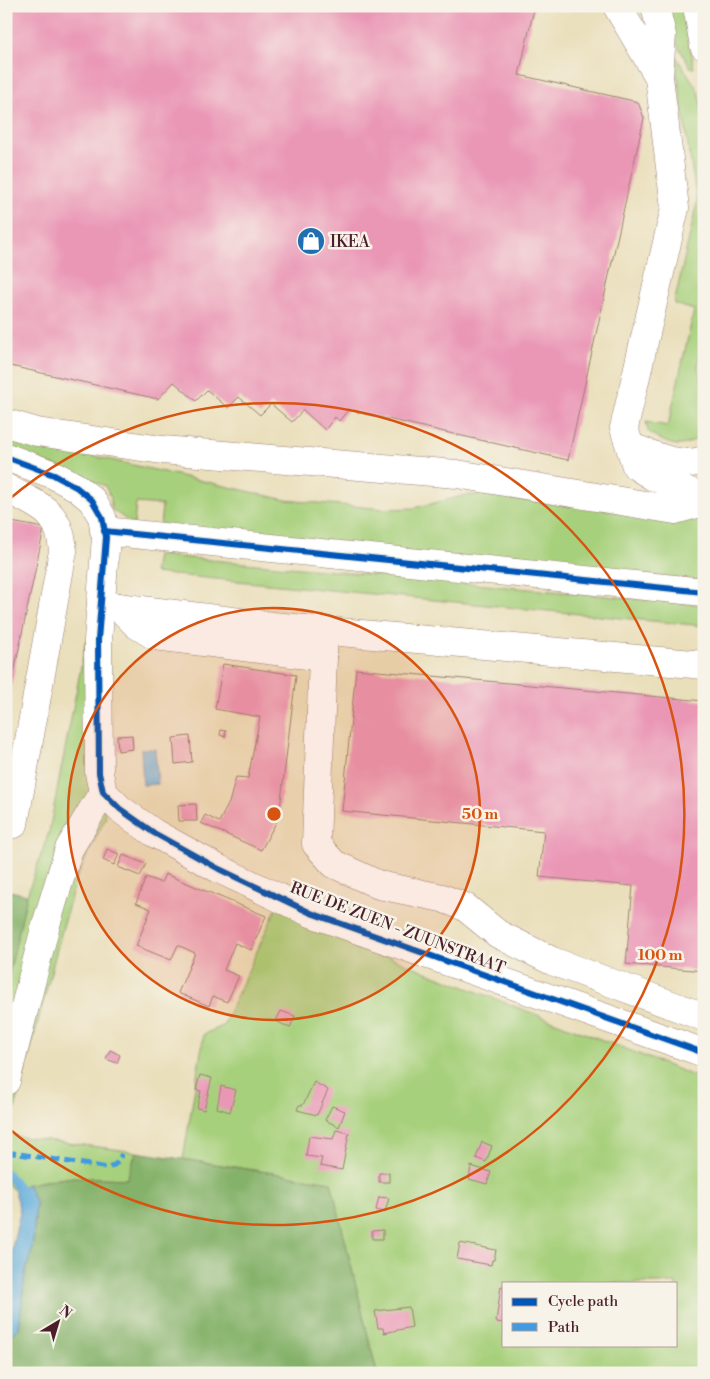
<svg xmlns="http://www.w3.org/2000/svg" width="710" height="1379" viewBox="0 0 710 1379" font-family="'Libre Bodoni',serif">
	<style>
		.green { fill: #a7d07b; stroke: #787853; fill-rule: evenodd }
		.forest { fill: #85b26b; stroke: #68684b }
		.water { fill: #63aedc; stroke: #566684 }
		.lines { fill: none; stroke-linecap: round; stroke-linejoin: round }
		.stream { stroke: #63aedc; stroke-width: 9 }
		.building { fill: #ea97b6 }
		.minor-casing { stroke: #9a7f73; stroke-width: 29 }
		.minor { stroke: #fff; stroke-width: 28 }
		.quiet { stroke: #409be1; stroke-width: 5; stroke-dasharray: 10 5; stroke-linecap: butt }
		.cycleway-casing { stroke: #f7f3e8; stroke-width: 9 }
		.cycleway { stroke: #0057b8; stroke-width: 6 }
		.ring { fill: none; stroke: #d8530f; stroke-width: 2.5 }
		.labels { text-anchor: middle; stroke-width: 5; stroke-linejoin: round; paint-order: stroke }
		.poi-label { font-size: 16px; fill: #4a1f2b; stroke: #f7f3e8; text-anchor: start }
		.street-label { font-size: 16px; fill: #4a1f2b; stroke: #f7f3e8 }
		.centre { fill: #d8530f; stroke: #f7f3e8; stroke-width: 2.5 }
		.ring-label { font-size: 15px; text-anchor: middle; font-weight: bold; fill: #d8530f; stroke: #f7f3e8; stroke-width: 5; stroke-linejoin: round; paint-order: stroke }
	</style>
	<rect width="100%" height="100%" fill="#f7f3e8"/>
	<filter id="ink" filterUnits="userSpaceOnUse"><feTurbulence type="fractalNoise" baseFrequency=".02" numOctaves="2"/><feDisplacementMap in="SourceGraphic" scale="10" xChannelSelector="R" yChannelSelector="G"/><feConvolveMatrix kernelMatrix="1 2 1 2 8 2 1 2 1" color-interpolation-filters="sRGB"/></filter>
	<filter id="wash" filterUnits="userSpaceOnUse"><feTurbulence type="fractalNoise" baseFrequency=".0096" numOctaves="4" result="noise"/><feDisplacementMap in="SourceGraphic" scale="20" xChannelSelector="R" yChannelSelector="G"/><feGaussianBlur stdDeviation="1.12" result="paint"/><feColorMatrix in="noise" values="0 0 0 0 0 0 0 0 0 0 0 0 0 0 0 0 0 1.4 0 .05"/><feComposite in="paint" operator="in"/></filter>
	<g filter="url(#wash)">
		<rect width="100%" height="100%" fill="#eadfbb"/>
		<g class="green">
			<path d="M667 6H683L694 68 690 67 672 35Z"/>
			<path d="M674 53 698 90 704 119V330L698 367 704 393V431C685 453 668 446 648 431L646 422 668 426 694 310 674 304 697 203Z"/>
			<path d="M6 436 286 500 384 509 414 508 467 495H497L621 512 704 516V581L160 528 162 505 136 503 134 525 111 509V498L105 486 65 469 6 450Z"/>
			<path d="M157 555 704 605V626L154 573Z"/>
			<path d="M86 641V734L106 817 75 881 8 1135 136 1152 127 1179C91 1178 48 1173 15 1191L6 1183V987L27 895 49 832Z"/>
			<path d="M277 907C415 973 562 1022 704 1080V1373H377L331 1182 183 1159 204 1034 223 1026ZM504 1283H676V1345H504Z"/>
		</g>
		<g class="forest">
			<path d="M6 890 27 895 6 987Z"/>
			<path d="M136 1152 331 1182 377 1373H6V1338L19 1328 25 1273 32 1250 36 1204 27 1184 73 1177 127 1179Z"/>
		</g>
		<g class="water">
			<path d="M141 749H155L158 784 143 785Z"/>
			<path d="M27 1184 36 1204 32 1250 25 1273 19 1328 6 1338V1313L9 1312 14 1275 12 1249 20 1212 15 1191Z"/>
		</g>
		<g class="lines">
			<path class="stream" d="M6 1173 19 1188 22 1200"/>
		</g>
		<g id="blocks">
			<g class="building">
				<path d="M6 6H520L534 9 519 75 638 102 644 118 568 460 348 410 339 421 335 417 325 430 303 410 292 422 271 404 260 415 239 397 228 408 207 390 196 401 174 382 158 399 6 365Z"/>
				<path d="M6 521 44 528 7 706H6Z"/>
				<path d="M223 664 296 675 279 817 261 850 201 823 205 815 219 822 229 803 236 777 248 778 260 717 215 709Z"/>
				<path d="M356 669 704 701V971L626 964 633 886 539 877 544 831 342 811Z"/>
				<path d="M221 730 226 731 225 737 220 735Z"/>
				<path d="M132 735 133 749 118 751 117 736Z"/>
				<path d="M190 736 192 762 175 764 173 738Z"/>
				<path d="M196 804 197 821H179L178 805Z"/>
				<path d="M107 849 119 854 114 865 103 860Z"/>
				<path d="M123 855 146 864 140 876 118 867Z"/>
				<path d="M165 874 266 916 251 950 235 943 224 970 239 976 227 1002 213 996 209 1006 178 993 195 953 178 945 171 960 136 946 151 909 136 903 146 877 161 883Z"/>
				<path d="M281 1011 295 1016 290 1028 276 1021Z"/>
				<path d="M110 1050 120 1055 117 1063 106 1059Z"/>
				<path d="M200 1075 212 1078 204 1110 197 1108 201 1091 196 1090Z"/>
				<path d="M314 1082 328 1090 317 1115 297 1110 299 1105H303Z"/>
				<path d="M221 1086 236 1090 230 1112 217 1108Z"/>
				<path d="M332 1106 345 1111 339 1127 325 1120Z"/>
				<path d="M336 1130 349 1133 342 1170 320 1166 322 1158 306 1156 309 1136 333 1139Z"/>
				<path d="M482 1142 492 1146 486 1162 476 1158Z"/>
				<path d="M471 1166 491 1172 487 1184 469 1179Z"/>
				<rect x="379" y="1173" width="10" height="9"/>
				<path d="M379 1197 389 1198 385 1212 376 1210Z"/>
				<path d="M383 1230V1239H372V1231Z"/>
				<path d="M460 1243 496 1250 494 1260H492L491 1265 457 1259Z"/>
				<path d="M501 1286 504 1287V1323L496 1322Z"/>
				<path d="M409 1307 412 1327 384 1333 383 1328H378L375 1311Z"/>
			</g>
		</g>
	</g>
	<g filter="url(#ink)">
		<use href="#blocks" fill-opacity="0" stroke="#9a7f73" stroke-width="1"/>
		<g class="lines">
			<defs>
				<g id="minor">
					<path d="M617 6 659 77"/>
					<path d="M655 6 662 35 659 77 675 208 624 428 636 466 652 476 704 498"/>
					<path d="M697 6 704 46"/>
					<path d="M6 423 37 432 162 450 457 474 675 510 704 502"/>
					<path d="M630 447C654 454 679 469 704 460"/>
					<path d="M6 457 54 475 76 487 92 500 102 517 106 537 98 640 99 773 103 792 120 809 154 833 219 869 311 913 704 1053"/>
					<path d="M6 488C39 507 60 509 63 551L14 824"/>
					<path d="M104 531 704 592"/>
					<path d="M101 605 273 626 704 665"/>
					<path d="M119 607 137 625 155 636 323 657"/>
					<path d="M324 630 316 844 334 864 379 885 442 898 465 907 498 934 552 961 704 1017"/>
					<path d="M6 1081 45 928 69 849 103 792"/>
				</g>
			</defs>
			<use href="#minor" class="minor-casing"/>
			<use href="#minor" class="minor"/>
			<path class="quiet" d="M6 1152 109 1168 117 1163 122 1154"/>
			<defs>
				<g id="cycleway">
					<path d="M6 457 54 475 76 487 92 500 102 517 106 537 98 640 99 773 103 792 120 809 154 833 219 869 311 913 704 1053"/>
					<path d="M104 531 704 592"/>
				</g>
			</defs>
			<use href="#cycleway" class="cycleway-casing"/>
			<use href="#cycleway" class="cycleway"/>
		</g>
	</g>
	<circle cx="274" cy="814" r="206" fill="#d8530f" fill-opacity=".12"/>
	<g class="ring">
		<circle cx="274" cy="814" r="206"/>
		<path d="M7 501A411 411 0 1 1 7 1127"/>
	</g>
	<defs>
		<symbol id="shop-disc" viewBox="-11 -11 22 22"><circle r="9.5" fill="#1f6fb2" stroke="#f7f3e8"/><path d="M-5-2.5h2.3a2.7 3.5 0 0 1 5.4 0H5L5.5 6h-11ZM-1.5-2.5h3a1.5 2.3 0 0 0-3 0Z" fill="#fff"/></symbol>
	</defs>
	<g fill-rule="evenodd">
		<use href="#shop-disc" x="295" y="225" width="32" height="32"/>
	</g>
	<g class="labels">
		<g class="poi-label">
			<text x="330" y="247">IKEA</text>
		</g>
		<g class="street-label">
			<text transform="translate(398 927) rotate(21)" y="6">RUE DE ZUEN - ZUUNSTRAAT</text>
		</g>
	</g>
	<circle cx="274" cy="814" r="8" class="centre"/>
	<g class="ring-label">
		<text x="480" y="819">50 m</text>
		<text x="660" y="960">100 m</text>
	</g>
	<rect width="710" height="1379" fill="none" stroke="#f7f3e8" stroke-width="25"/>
	<rect x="502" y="1282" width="175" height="65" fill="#f7f3e8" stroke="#b29e9c"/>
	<rect x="512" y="1298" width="25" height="8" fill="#0057b8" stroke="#b29e9c"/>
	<text x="548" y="1306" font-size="15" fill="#4a1f2b">Cycle path</text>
	<rect x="512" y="1323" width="25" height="8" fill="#409be1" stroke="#b29e9c"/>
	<text x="548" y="1332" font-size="15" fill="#4a1f2b">Path</text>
	<g transform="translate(58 1322) rotate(38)" stroke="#f7f3e8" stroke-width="4" paint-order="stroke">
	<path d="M0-4L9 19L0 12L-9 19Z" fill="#4a1f2b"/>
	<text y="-8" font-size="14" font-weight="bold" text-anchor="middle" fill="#4a1f2b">N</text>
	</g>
</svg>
